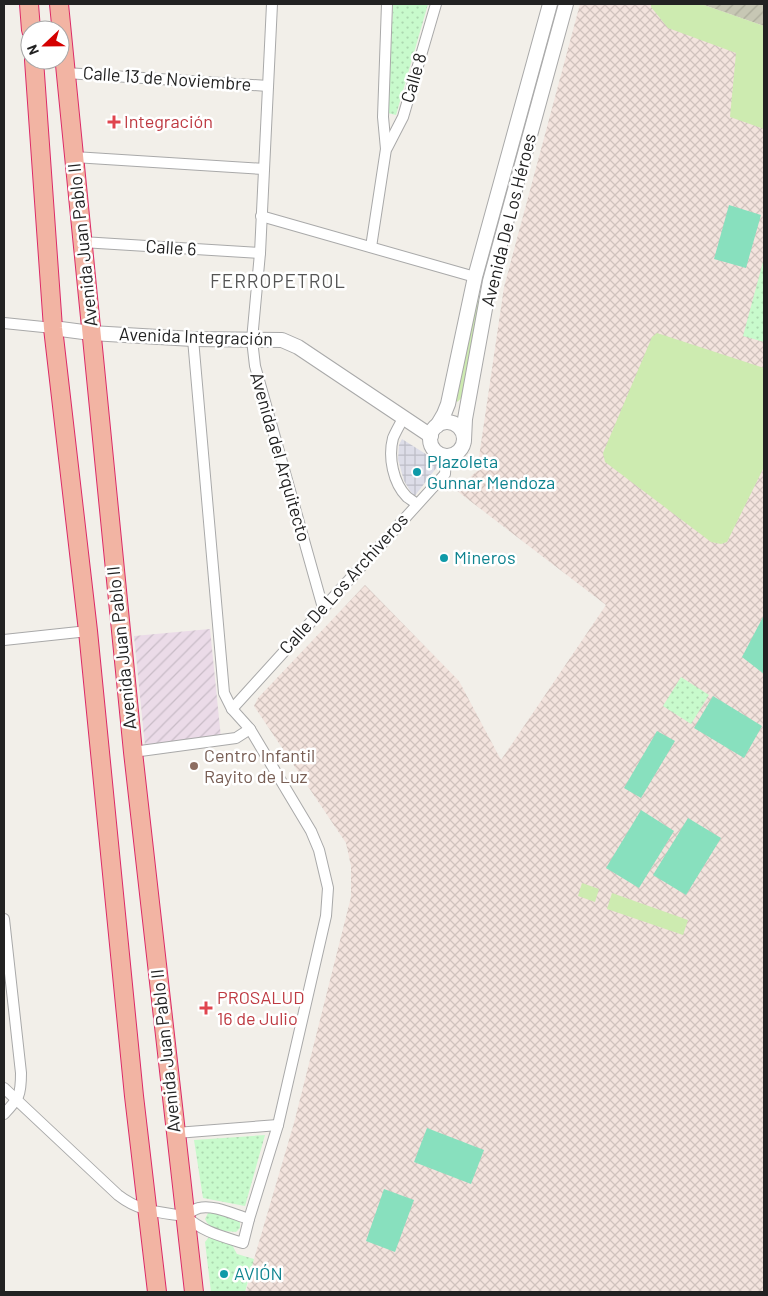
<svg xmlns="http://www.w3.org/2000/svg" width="768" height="1296" viewBox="0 0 768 1296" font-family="Barlow,sans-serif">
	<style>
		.industrial { fill: url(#industrial-furrows) }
		.military { fill: url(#military-cross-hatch) }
		.construction { fill: url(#construction-furrows) }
		.grass { fill: #cdebb0 }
		.park { fill: url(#park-dots) }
		.pitch { fill: #88e0be }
		.plaza { fill: url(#plaza-grid) }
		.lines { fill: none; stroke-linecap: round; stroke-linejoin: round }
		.minor-casing { stroke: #a9a9a9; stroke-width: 12 }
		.tertiary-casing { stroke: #a9a9a9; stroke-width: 16 }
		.trunk-casing { stroke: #dc2a67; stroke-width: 20 }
		.minor { stroke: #fff; stroke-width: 10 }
		.tertiary { stroke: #fff; stroke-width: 14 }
		.trunk { stroke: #f2b4a3; stroke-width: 18 }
		.health-dot { fill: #e0444e; stroke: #fff; stroke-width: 2 }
		.culture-dot { fill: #0f9aa8; stroke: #fff; stroke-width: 2 }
		.education-dot { fill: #8d6e63; stroke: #fff; stroke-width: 2 }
		.labels { text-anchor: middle; stroke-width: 5; stroke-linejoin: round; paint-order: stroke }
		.street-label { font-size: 18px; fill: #222; stroke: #fff }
		.health-label { font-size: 18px; fill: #be3a42; stroke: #fff; text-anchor: start }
		.culture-label { font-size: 18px; fill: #0d838f; stroke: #fff; text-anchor: start }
		.education-label { font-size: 18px; fill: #785e54; stroke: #fff; text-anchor: start }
		.neighbourhood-label { font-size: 19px; letter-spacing: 1px; fill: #555; stroke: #fff }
	</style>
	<defs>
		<pattern id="industrial-furrows" width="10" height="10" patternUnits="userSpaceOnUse" patternTransform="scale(1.25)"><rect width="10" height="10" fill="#ebdbe8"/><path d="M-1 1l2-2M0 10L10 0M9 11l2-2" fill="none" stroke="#c9bcc7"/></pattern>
		<pattern id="military-cross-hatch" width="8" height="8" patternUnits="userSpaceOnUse" patternTransform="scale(1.25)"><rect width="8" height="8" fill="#f3e3dd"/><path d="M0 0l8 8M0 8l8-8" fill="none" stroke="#d0c2bd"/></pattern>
		<pattern id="construction-furrows" width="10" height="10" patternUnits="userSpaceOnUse" patternTransform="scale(1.25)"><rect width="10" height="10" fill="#c7c7b4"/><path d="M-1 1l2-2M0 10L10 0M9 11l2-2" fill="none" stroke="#abab9a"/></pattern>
		<pattern id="park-dots" width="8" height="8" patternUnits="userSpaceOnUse" patternTransform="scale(1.25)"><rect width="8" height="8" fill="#c8facc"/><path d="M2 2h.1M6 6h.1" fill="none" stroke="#acd6af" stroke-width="1.8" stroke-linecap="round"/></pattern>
		<pattern id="plaza-grid" width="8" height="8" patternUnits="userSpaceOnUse" patternTransform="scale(1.25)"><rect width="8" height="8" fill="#dddde8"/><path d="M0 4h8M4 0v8" fill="none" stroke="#bdbdc7"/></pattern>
	</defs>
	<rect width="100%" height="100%" fill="#f2efe9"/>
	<path class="industrial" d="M210 629 221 738 145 746 134 636Z"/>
	<path class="military" d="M580 4H701L764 26V1292H246L254 1259 294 1123 351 897V866L346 843 254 706 258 698 365 585 459 681 501 760 606 605 452 487 469 478 483 466 479 457 504 287Z"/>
	<path class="construction" d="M701 4H764V26Z"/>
	<g class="grass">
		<path d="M651 4H701L764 26V129L730 117 736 53 668 28 651 7Z"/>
		<path d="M481 289 464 396 457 402 454 394Z"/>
		<path d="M657 333 764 368V467L727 542 721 544 711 542 605 462 603 453 652 337Z"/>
		<path d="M582 883 599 889 595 902 578 896Z"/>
		<path d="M612 893 688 920 683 935 607 909Z"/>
	</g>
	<g class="park">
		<path d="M393 4H428L396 115 388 113Z"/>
		<path d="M764 258V342L743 336Z"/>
		<path d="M681 677 709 695 691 724 663 706Z"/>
		<path d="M265 1135 245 1206 203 1198 194 1140Z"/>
		<path d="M213 1212 236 1217 240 1222V1228L236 1232C224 1231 210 1231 205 1219L208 1213Z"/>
		<path d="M209 1237 231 1243 237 1254 254 1259 245 1292H211L205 1242Z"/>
	</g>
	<g class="pitch">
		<path d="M729 205 761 215 746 268 714 259Z"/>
		<path d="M764 615V674L742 657Z"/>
		<path d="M713 696 762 726 744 758 694 728Z"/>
		<path d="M657 731 675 741 641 798 624 788Z"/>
		<path d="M641 810 674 831 639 888 606 868Z"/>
		<path d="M688 818 721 838 686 895 653 875Z"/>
		<path d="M427 1128 484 1150 471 1184 414 1162Z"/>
		<path d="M384 1189 414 1200 395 1252 366 1241Z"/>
	</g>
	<path class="plaza" d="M402 439 440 463 414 497 404 481 398 459 399 445Z"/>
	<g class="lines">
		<defs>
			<g id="minor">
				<path d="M272 4 260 253 252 340 255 366 323 608"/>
				<path d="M66 73 268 86"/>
				<path d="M387 148 403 117 436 4"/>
				<path d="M74 157 264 169"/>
				<path d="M261 216 475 277"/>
				<path d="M82 242 260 253"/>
				<path d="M371 247 386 149 383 117 387 4"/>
				<path d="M4 323 53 328"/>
				<path d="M404 417C400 424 396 431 393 438 388 457 393 483 407 497 410 499 414 502 417 504"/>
				<path d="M4 640 88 631"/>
				<path d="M232 709 445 474 446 456"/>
				<path d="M133 752 236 738 250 729"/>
				<path d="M4 919 21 1073C21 1096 19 1098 4 1114"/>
				<path d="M4 1088 118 1195C140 1212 158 1212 185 1216"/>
				<path d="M176 1133 278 1125"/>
				<path d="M185 1216C203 1232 221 1236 243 1243L249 1219 278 1125 326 916 328 888 319 850 311 831 250 729 232 709 224 693 193 339"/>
				<path d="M185 1216C189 1213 194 1209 199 1208 213 1204 235 1215 249 1219"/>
			</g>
			<g id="tertiary">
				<path d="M53 328 91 333 193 339 282 340 298 347 431 436"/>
				<circle cx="447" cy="439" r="17"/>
				<path d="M437 426 444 414 448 404 475 277 550 4"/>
				<path d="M464 440 465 419 490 281 566 4"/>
			</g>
			<g id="trunk">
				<path d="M29 4 31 30"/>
				<path d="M59 4 133 752 194 1292"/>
				<path d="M34 60 53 328 88 631 134 1096 157 1292"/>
			</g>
		</defs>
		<use href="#minor" class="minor-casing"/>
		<use href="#tertiary" class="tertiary-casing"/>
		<use href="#trunk" class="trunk-casing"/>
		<use href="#minor" class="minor"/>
		<use href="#tertiary" class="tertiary"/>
		<use href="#trunk" class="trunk"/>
	</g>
	<g class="health-dot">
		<path d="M111.5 114.5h5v5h5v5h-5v5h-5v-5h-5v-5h5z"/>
		<path d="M203.5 1000.5h5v5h5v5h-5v5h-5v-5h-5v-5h5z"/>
	</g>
	<g class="culture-dot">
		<circle cx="417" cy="472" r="5"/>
		<circle cx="444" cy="558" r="5"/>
		<circle cx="224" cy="1274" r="5"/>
	</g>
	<circle class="education-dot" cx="194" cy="766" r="5"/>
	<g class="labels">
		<g class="street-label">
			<text transform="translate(414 78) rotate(-74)" y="6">Calle 8</text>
			<text transform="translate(167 79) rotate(4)" y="6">Calle 13 de Noviembre</text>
			<text transform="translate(509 220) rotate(-76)" y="6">Avenida De Los Héroes</text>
			<text transform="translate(83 245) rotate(-96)" y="6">Avenida Juan Pablo II</text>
			<text transform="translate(171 248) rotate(4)" y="6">Calle 6</text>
			<text transform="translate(196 337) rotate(2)" y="6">Avenida Integración</text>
			<text transform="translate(280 457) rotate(74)" y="6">Avenida del Arquitecto</text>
			<text transform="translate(344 584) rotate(-48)" y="6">Calle De Los Archiveros</text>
			<text transform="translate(122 648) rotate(-96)" y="6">Avenida Juan Pablo II</text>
			<text transform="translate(166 1051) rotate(-96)" y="6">Avenida Juan Pablo II</text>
		</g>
		<g class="health-label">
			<text x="124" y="128">Integración</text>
			<text x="217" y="1004">PROSALUD<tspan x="217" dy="21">16 de Julio</tspan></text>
		</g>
		<g class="culture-label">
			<text x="427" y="468">Plazoleta<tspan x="427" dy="21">Gunnar Mendoza</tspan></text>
			<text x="454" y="564">Mineros</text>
			<text x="234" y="1280">AVIÓN</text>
		</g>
		<g class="education-label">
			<text x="204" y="762">Centro Infantil<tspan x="204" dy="21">Rayito de Luz</tspan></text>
		</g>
		<g class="neighbourhood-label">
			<text x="278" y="288">FERROPETROL</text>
		</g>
	</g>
	<rect width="768" height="1296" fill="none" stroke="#222222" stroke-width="10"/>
	<g transform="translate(45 45) rotate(248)"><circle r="24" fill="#ffffff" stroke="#a7a7a7"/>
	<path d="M0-4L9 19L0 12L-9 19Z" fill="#d40000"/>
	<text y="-8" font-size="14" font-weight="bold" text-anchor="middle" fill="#222222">N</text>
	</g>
</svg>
